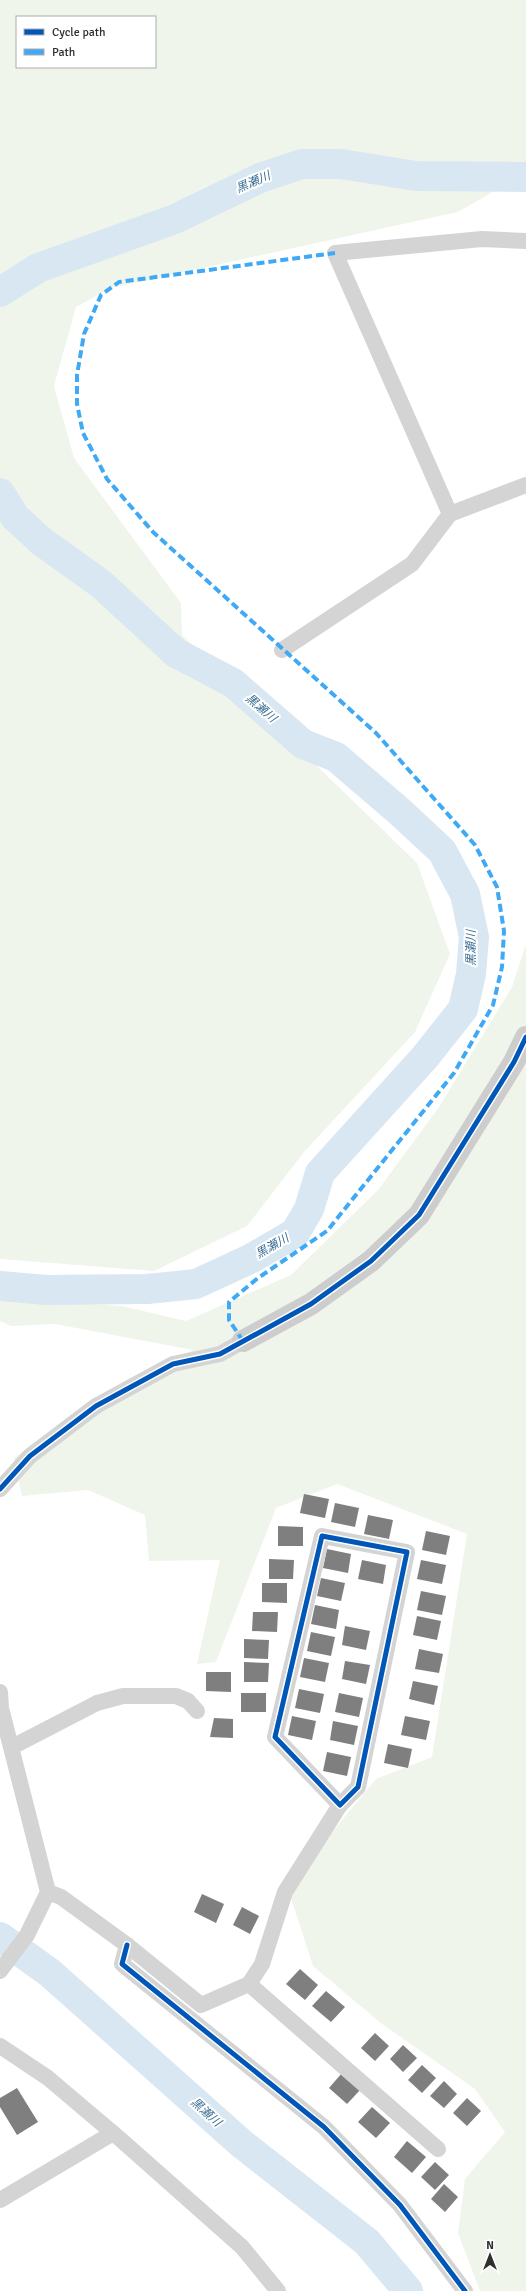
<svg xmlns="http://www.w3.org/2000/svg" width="526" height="2291" viewBox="0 0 526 2291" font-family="Signika,'Noto Sans JP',sans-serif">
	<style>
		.green { fill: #f0f5ec; fill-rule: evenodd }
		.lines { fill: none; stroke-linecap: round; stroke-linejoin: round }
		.river { stroke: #d8e7f2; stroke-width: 30 }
		.building { fill: #7f7f7f }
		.street { stroke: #d4d4d4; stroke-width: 16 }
		.secondary { stroke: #cdcdcd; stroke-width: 22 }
		.quiet { stroke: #3fa9f5; stroke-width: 4; stroke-dasharray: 8 4; stroke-linecap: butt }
		.cycleway-casing { stroke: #fff; stroke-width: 8 }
		.cycleway { stroke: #0057b8; stroke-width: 5 }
		.labels { text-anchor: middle; stroke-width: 4; stroke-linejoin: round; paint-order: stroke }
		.water-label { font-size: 12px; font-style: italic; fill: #3a6e94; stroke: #fff }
	</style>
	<rect width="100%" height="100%" fill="#fff"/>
	<g class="green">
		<path d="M0 0H526V173L458 212 111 288 76 307 54 386 74 458 181 603 182 635 417 863 450 954 415 1032 304 1152 247 1226 154 1271 0 1259ZM17 17H155V67H17Z"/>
		<path d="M526 944V2291H480L458 2233 465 2179 505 2132 475 2089 382 2024 313 1966 291 1898 318 1849 376 1779 432 1757 467 1534 337 1484 276 1508 216 1662 197 1664 220 1560 149 1561 145 1515 88 1490 22 1496 14 1458 127 1380 193 1350 55 1324 11 1326 0 1321V1298L122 1306 186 1321 291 1275 378 1190 439 1107 512 987Z"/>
	</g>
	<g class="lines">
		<g class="river">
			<path d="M0 292 38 268 175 219 260 178 302 164H341L416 176 526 177"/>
			<path d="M0 493 15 517 41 541 101 584 176 653 233 683 303 744 336 757 399 811 442 851 465 894 474 937 471 974 463 1009 425 1057 320 1173 309 1209 295 1233 252 1258 196 1284 147 1289 46 1290 0 1286"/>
			<path d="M0 1937 50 1973 242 2144 367 2242 408 2291"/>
		</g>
	</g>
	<g class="building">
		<path d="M304 1494 329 1499 325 1518 300 1513Z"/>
		<path d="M335 1503 359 1508 355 1527 331 1522Z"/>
		<path d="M368 1515 393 1520 389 1539 364 1534Z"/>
		<path d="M278 1526 303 1527V1546H278Z"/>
		<path d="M426 1531 450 1536 446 1555 422 1550Z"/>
		<path d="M327 1549 351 1554 348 1573 323 1568Z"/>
		<path d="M269 1559 294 1560 293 1579H269Z"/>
		<path d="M362 1560 386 1565 383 1584 358 1579Z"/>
		<path d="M421 1560 446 1565 442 1584 417 1579Z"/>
		<path d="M321 1578 345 1583 341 1601 317 1596Z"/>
		<path d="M262 1583H287V1603L262 1602Z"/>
		<path d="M421 1591 446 1596 442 1615 417 1610Z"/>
		<path d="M315 1605 339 1610 336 1629 311 1624Z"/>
		<path d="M253 1612H278L277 1632 252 1631Z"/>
		<path d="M417 1616 441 1621 437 1640 413 1635Z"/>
		<path d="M345 1626 370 1631 366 1650 342 1645Z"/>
		<path d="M311 1632 335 1637 331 1656 307 1651Z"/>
		<path d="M244 1639 269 1640 268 1659 244 1658Z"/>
		<path d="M419 1649 443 1654 439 1673 415 1669Z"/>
		<path d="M304 1658 329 1663 325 1682 300 1677Z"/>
		<path d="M345 1661 370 1665 366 1684 342 1679Z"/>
		<path d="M244 1662 269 1663 268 1682H244Z"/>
		<path d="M206 1672H231V1692L206 1691Z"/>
		<path d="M413 1681 438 1686 434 1705 409 1699Z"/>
		<path d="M299 1689 324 1694 320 1713 295 1708Z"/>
		<rect x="241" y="1693" width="25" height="19"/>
		<path d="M339 1693 363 1698 359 1717 335 1712Z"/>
		<path d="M292 1716 316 1721 312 1740 288 1735Z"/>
		<path d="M405 1716 430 1721 426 1740 401 1735Z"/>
		<path d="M214 1718 233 1719V1738L210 1737Z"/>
		<path d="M333 1721 358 1726 354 1745 330 1740Z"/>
		<path d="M388 1744 412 1749 408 1768 384 1763Z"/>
		<path d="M327 1752 351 1757 347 1776 323 1771Z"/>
		<path d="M202 1894 224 1904 216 1923 194 1912Z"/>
		<path d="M242 1907 259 1916 250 1934 233 1925Z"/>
		<path d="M300 1969 318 1985 305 2000 286 1984Z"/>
		<path d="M326 1991 345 2007 331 2022 312 2006Z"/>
		<path d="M375 2033 389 2046 375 2061 361 2048Z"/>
		<path d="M403 2045 417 2058 403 2072 390 2059Z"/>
		<path d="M422 2065 436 2078 422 2093 408 2080Z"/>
		<path d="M342 2073 361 2089 347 2104 329 2088Z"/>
		<path d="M444 2081 457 2094 444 2108 430 2096Z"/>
		<path d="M17 2088 38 2122 17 2135 0 2107V2098Z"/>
		<path d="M467 2098 481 2111 467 2126 453 2113Z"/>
		<path d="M372 2107 390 2123 376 2138 358 2122Z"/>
		<path d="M407 2141 426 2157 412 2173 394 2157Z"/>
		<path d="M435 2162 449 2175 435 2190 421 2177Z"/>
		<path d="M444 2184 458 2197 445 2212 431 2199Z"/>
	</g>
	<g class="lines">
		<g class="street">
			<path d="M450 514 335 253 482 239 526 241"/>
			<path d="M282 650 412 564 450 514 526 485"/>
			<path d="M0 1489 30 1456 96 1406 173 1364 220 1354 243 1341"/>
			<path d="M322 1536 407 1552 358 1787 340 1805 275 1737Z"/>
			<path d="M0 1692 1 1708 48 1892 27 1935 0 1971"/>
			<path d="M12 1747 97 1703 123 1696H176L188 1701 197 1711"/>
			<path d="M48 1892 61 1897 127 1945 201 2005 249 1984 262 1964 285 1892 340 1805"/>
			<path d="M127 1945 122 1964 324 2127 400 2205 465 2291"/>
			<path d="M249 1984 438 2149"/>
			<path d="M0 2046 48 2078 120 2139 242 2247 278 2291"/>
			<path d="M0 2200 113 2133"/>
		</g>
		<path class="secondary" d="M243 1341 311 1304 371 1261 419 1215 514 1062 526 1037"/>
		<path class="quiet" d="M243 1341 229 1320V1302L258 1278 327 1231 454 1073 493 1005 502 967 504 931 497 887 475 845 376 733 153 532 107 479 83 433 77 404V375L84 334 101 295 119 282 335 253"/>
		<defs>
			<g id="cycleway">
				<path d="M0 1489 30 1456 96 1406 173 1364 220 1354 311 1304 371 1261 419 1215 514 1062 526 1037"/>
				<path d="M322 1536 407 1552 358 1787 340 1805 275 1737Z"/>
				<path d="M127 1945 122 1964 324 2127 400 2205 465 2291"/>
			</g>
		</defs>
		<use href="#cycleway" class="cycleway-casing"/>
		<use href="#cycleway" class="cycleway"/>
	</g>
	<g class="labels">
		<g class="water-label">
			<text transform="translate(253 182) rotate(-23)" y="4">黒瀬川</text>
			<text transform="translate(261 708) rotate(41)" y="4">黒瀬川</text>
			<text transform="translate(471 948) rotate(-90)" y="4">黒瀬川</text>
			<text transform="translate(272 1246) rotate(-30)" y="4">黒瀬川</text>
			<text transform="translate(206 2112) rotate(42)" y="4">黒瀬川</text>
		</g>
	</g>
	<rect x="16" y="16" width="140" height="52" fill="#ffffff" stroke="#acacac"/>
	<rect x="24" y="29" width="20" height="6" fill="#0057b8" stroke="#acacac"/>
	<text x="52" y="36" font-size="12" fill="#2f2f2f">Cycle path</text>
	<rect x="24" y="49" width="20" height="6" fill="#3fa9f5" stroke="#acacac"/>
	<text x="52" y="56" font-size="12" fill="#2f2f2f">Path</text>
	<g transform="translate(490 2255)" stroke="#ffffff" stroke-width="3" paint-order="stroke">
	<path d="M0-3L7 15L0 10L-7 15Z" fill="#2f2f2f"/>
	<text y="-6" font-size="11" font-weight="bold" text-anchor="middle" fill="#2f2f2f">N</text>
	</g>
</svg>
